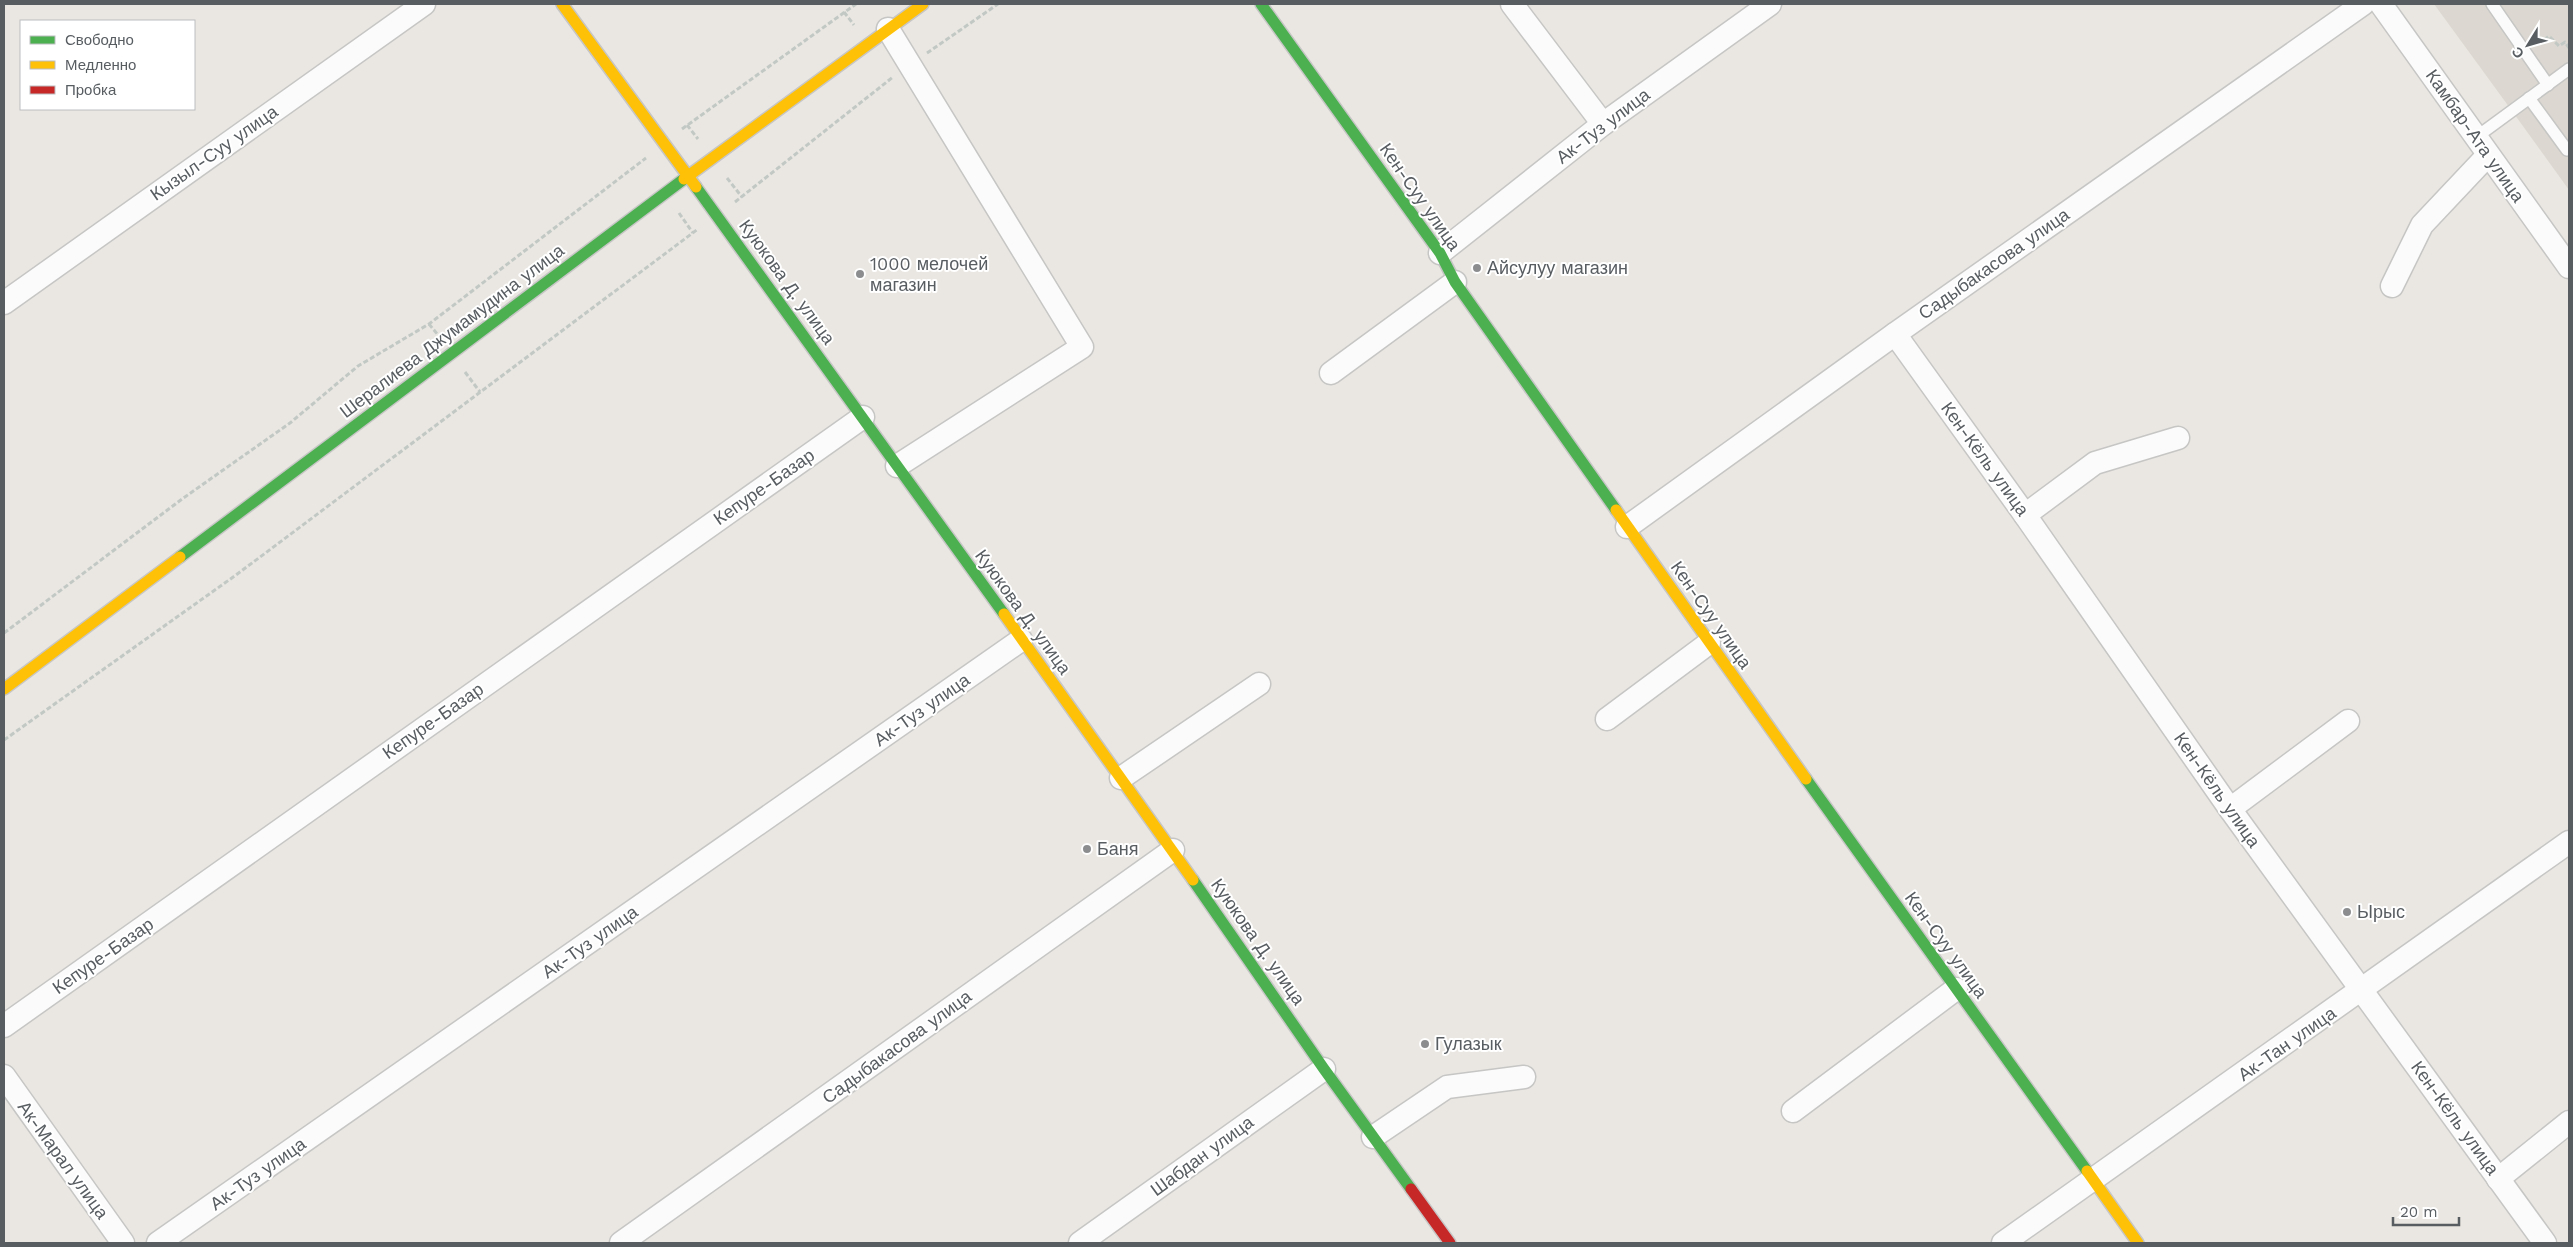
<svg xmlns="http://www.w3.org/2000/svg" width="2573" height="1247" viewBox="0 0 2573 1247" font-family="'Work Sans',sans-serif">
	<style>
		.education { fill: #dcd8d1 }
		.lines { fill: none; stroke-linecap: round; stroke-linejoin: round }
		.lane-casing { stroke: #c6c6c5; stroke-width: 14 }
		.street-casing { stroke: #c6c6c5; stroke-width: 25 }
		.fast-casing { stroke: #c7c6c6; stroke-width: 14 }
		.slow-casing { stroke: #c7c6c6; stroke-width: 14 }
		.jam-casing { stroke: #c7c6c6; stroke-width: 14 }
		.path { stroke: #c2c9c5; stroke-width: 3; stroke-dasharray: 5 2.5; stroke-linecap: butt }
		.lane { stroke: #fcfbfb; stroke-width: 11 }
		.street { stroke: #fcfbfb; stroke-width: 22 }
		.fast { stroke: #4caf50; stroke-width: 11 }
		.slow { stroke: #ffc107; stroke-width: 11 }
		.jam { stroke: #c62828; stroke-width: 11 }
		.poi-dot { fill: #8b8d8f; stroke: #fff; stroke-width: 2 }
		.labels { text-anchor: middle; stroke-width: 4; stroke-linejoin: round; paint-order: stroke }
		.street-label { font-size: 18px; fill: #585d62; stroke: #fff }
		.poi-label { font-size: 18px; fill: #585d62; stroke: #fff; text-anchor: start }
	</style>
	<rect width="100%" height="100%" fill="#eae7e2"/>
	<path class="education" d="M2434 4H2569V190L2512 111Z"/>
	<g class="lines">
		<defs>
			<g id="lane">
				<path d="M2492 4 2548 85"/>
				<path d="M2529 98 2567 150"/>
				<path d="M2475 138 2569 69"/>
			</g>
			<g id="street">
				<path d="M1512 4 1603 124"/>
				<path d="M2381 4 2569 267"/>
				<path d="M888 29 1082 347 897 466"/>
				<path d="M1440 253 1603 124 1770 4"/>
				<path d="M2392 286 2422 225 2488 155"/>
				<path d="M4 303 424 4"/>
				<path d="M1895 334 2025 515 2230 809 2545 1243"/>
				<path d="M1331 373 1455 282"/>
				<path d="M2025 515 2095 463 2178 438"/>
				<path d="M1627 527 1895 334 2363 4"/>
				<path d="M1607 719 1709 643"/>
				<path d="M1121 778 1259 684"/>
				<path d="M2230 809 2348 721"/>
				<path d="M4 1026 863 417"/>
				<path d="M4 1076 123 1243"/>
				<path d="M1793 1111 1956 989"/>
				<path d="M1373 1137 1447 1087 1524 1077"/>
				<path d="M2498 1179 2569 1122"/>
				<path d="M158 1243 1021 640"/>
				<path d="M621 1243 1173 850"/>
				<path d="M1080 1243 1324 1069"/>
				<path d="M2003 1243 2569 842"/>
			</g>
			<g id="fast">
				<path d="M1261 4 1440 253 1455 282 1616 510"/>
				<path d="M696 187 1004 614"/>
				<path d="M180 557 684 179"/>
				<path d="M1806 779 2087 1171"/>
				<path d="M1193 880 1324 1069 1411 1189"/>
			</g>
			<g id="slow">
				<path d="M562 4 696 187"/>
				<path d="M684 179 923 4"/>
				<path d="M1616 510 1806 779"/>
				<path d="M1004 614 1193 880"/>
				<path d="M4 689 180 557"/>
				<path d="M2087 1171 2138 1243"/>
			</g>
			<path id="jam" d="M1411 1189 1450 1243"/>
		</defs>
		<use href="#lane" class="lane-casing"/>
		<use href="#street" class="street-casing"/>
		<use href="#fast" class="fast-casing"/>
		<use href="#slow" class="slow-casing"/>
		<use href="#jam" class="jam-casing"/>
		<g class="path">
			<path d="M844 12 854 25"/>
			<path d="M2538 44 2549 36 2559 46 2565 42 2569 48"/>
			<path d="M927 53 998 4"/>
			<path d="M687 125 698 139"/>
			<path d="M682 129 856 4"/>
			<path d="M727 178 742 197"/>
			<path d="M735 202 893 77"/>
			<path d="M679 213 693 233"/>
			<path d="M429 324 438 335"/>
			<path d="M465 372 480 392"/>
			<path d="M4 633 182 499 290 423 358 366 429 324 646 158"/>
			<path d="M4 740 236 575 698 229"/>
		</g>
		<use href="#lane" class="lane"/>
		<use href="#street" class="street"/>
		<use href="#fast" class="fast"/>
		<use href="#slow" class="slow"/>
		<use href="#jam" class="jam"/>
	</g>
	<g class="poi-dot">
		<circle cx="1477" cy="268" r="5"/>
		<circle cx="860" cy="274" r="5"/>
		<circle cx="1087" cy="849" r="5"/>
		<circle cx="2347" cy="912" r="5"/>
		<circle cx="1425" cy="1044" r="5"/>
	</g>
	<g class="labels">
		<g class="street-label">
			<text transform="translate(1603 126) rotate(-37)" y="6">Ак-Туз улица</text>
			<text transform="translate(2475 136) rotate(55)" y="6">Камбар-Ата улица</text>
			<text transform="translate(214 153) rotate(-35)" y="6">Кызыл-Суу улица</text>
			<text transform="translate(1420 197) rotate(55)" y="6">Кен-Суу улица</text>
			<text transform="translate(1994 264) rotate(-35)" y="6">Садыбакасова улица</text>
			<text transform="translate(787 282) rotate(54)" y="6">Куюкова Д. улица</text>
			<text transform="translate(452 331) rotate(-37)" y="6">Шералиева Джумамудина улица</text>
			<text transform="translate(1985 459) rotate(54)" y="6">Кен-Кёль улица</text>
			<text transform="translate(764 487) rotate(-35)" y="6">Кепуре-Базар</text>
			<text transform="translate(1023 612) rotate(54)" y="6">Куюкова Д. улица</text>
			<text transform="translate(1711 615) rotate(55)" y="6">Кен-Суу улица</text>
			<text transform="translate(922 710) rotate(-35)" y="6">Ак-Туз улица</text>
			<text transform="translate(433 721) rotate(-35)" y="6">Кепуре-Базар</text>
			<text transform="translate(2217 790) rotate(55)" y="6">Кен-Кёль улица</text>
			<text transform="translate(590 942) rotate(-35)" y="6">Ак-Туз улица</text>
			<text transform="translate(1258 942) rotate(55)" y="6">Куюкова Д. улица</text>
			<text transform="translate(1946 945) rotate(54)" y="6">Кен-Суу улица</text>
			<text transform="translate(103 956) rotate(-35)" y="6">Кепуре-Базар</text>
			<text transform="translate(2287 1044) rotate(-35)" y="6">Ак-Тан улица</text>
			<text transform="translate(897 1047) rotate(-36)" y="6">Садыбакасова улица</text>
			<text transform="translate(2455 1118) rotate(54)" y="6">Кен-Кёль улица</text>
			<text transform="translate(1202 1156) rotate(-36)" y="6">Шабдан улица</text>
			<text transform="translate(63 1160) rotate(54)" y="6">Ак-Марал улица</text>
			<text transform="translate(258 1174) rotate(-35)" y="6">Ак-Туз улица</text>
		</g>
		<g class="poi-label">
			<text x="870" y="270">1000 мелочей<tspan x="870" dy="21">магазин</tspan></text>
			<text x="1487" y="274">Айсулуу магазин</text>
			<text x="1097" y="855">Баня</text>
			<text x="2357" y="918">Ырыс</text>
			<text x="1435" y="1050">Гулазык</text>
		</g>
	</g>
	<rect width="2573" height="1247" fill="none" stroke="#585d62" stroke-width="10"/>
	<rect x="20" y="20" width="175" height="90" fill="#ffffff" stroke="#bcbec0"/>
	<rect x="30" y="36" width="25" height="8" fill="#4caf50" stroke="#bcbec0"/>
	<text x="65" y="45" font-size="15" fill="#585d62">Свободно</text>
	<rect x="30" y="61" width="25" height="8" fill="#ffc107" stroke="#bcbec0"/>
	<text x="65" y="70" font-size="15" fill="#585d62">Медленно</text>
	<rect x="30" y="86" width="25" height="8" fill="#c62828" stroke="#bcbec0"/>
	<text x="65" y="95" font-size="15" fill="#585d62">Пробка</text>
	<g transform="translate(2528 45) rotate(233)" stroke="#ffffff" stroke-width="4" paint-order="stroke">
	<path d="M0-4L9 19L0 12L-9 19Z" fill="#585d62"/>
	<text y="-8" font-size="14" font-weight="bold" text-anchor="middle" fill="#585d62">С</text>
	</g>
	<path d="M2393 1217v8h66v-8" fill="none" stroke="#585d62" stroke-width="2.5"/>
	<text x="2400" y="1217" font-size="15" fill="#585d62" stroke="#ffffff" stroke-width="4" paint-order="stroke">20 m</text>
</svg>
